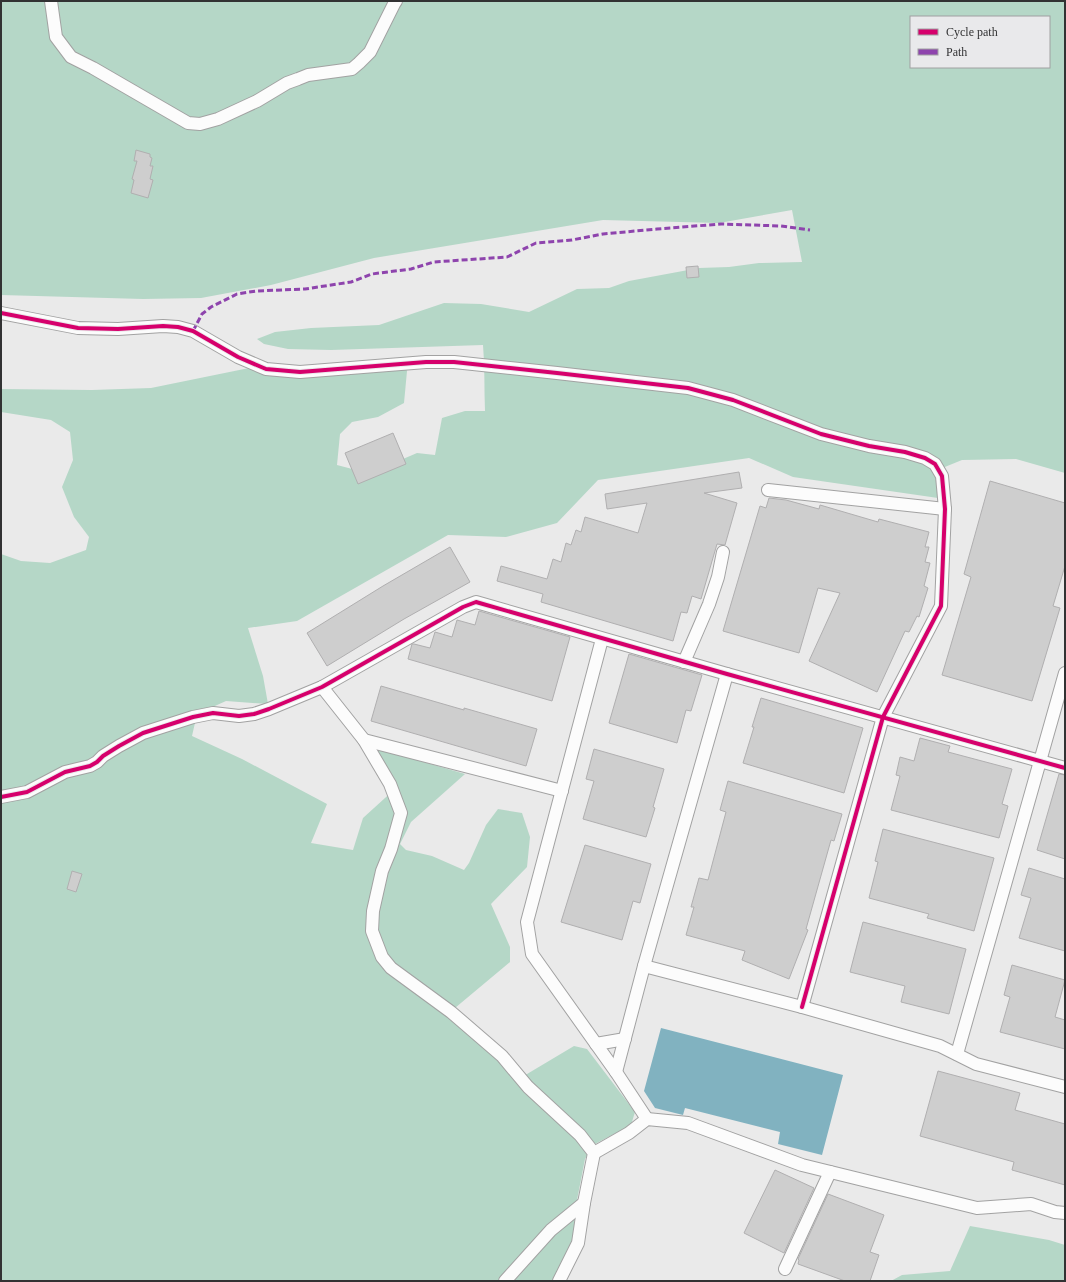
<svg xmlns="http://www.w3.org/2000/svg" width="1066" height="1282" viewBox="0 0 1066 1282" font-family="'Times New Roman',serif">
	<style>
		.forest { fill: #b5d7c7; fill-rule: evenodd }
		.water { fill: #81b2c0 }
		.building { fill: #cecece; stroke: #b0afb0 }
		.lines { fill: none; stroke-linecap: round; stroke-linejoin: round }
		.minor-casing { stroke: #a2a2a2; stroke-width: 14 }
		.minor { stroke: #fcfcfc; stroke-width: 12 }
		.quiet { stroke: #8e44ad; stroke-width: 3; stroke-dasharray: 6 3; stroke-linecap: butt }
		.cycleway-casing { stroke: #e9e9eb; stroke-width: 6 }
		.cycleway { stroke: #d6006c; stroke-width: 4 }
	</style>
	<rect width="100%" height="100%" fill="#eaeaea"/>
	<g class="forest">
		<path d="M1 1H1065V473L1016 459 962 460 935 471 938 498 793 477 749 458 598 480 557 523 506 537 448 535 297 621 248 628 263 676 268 704 226 701 197 714 192 736 242 759 327 804 311 843 353 850 363 818 396 788 372 747 465 774 411 822 400 844 406 850 432 856 464 870 469 863 486 825 498 809 522 813 530 837 527 867 491 904 510 947V962L449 1013 488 1049 517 1080 574 1046 587 1049 635 1112 631 1125 593 1145 585 1159 576 1205 573 1241 555 1281H1V554L21 561 50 563 86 550 89 537 74 517 62 487 73 460 70 432 51 420 1 412V389L92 390 151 388 254 367 292 368 402 358 407 371 404 403 378 417 352 422 340 434 337 465 356 470 382 468 417 453 435 455 442 418 465 411H485C484 389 485 367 483 345L331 350 288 349 264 344 257 339 275 332 311 328 379 325 444 303 481 304 529 312 577 289 609 288 629 281 699 268 729 267 759 263 802 262 792 210 719 223 603 220 374 258 271 285 201 298 143 299 1 295ZM911 17H1049V67H911Z"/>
		<path d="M970 1226 1049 1240 1065 1245V1281H891L902 1275 950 1271Z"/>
	</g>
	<path class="water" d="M661 1028 843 1075 822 1155 778 1144 780 1132 685 1108 683 1115 655 1108 644 1091Z"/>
	<g class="building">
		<path d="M136 150 150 154V157L152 158 150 166H153L150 179 153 180 148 198 131 193 134 180 132 179 137 161H134Z"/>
		<path d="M698 266 699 277 687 278 686 267Z"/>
		<path d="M393 433 406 464 358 484 345 453Z"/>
		<path d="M739 472 742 488 704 493 737 503 725 545 717 544 701 599 692 596 687 613 681 612 673 641 541 602 543 594 497 581 501 566 547 579 553 559 561 562 566 543 571 545 576 530 581 532 585 517 638 533 647 503 607 509 605 494Z"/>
		<path d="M990 481 1065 503V566L1053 606 1060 608 1032 701 942 675 971 577 964 574Z"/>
		<path d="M769 498 786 500 819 509 820 505 878 522 879 519 929 532 925 547H929L925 562 930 563 924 586 928 588 919 617 917 616 909 632 905 631 877 692 809 661 840 593 818 588 799 653 723 631 760 506 766 508Z"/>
		<path d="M450 547 470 582 404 619 327 666 307 633 383 586Z"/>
		<path d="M479 611 570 637 552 701 408 659 412 644H414L430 648 435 632 452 637 457 620 475 625Z"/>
		<path d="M629 654 702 675 691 711 686 710 677 743 609 723Z"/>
		<path d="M381 686 464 710V708L537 729 526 766 371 721Z"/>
		<path d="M761 698 863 728 844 793 743 763 754 727H752Z"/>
		<path d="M920 738 950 746 948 752 1012 769 1002 804 1008 806 999 838 891 810 900 776 896 775 900 757 914 761Z"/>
		<path d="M594 749 664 769 653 807 655 808 646 837 583 819 594 781 586 779Z"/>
		<path d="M1059 774 1065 775V859L1037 850Z"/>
		<path d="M728 781 842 814 834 841 831 840 806 929 808 930 789 979 742 960 745 951 686 935 694 907H691L699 878 708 880 726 812 720 810Z"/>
		<path d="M883 829 994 858 974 931 927 918 929 914 869 898 878 862 875 861Z"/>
		<path d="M585 845 651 864 640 903 633 901 622 940 561 922Z"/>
		<path d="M1029 868 1065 879V951L1019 938 1031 898 1021 895Z"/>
		<path d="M72 871 82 874 76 892 67 889Z"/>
		<path d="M863 922 966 949 949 1014 901 1002 905 986 850 972Z"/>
		<path d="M1012 965 1065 980 1055 1017 1065 1020V1049L1000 1032 1010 997 1004 995Z"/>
		<path d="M938 1071 1020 1093 1015 1110 1065 1124V1185L1012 1170 1014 1162 920 1136Z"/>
		<path d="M775 1170 814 1188 784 1253 744 1233Z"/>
		<path d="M828 1194 884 1215 870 1252 879 1255 870 1281H845L798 1264 799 1260 798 1259Z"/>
	</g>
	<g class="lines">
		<defs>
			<g id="minor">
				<path d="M51 1 56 37 71 57 93 68 188 123 200 124 218 119 257 101 287 83 298 79 308 75 352 69 359 63 370 52 394 4 396 1"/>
				<path d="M1 313 78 328 118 329 163 326 178 327 193 331 238 357 266 369 300 372 426 362H454L557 373 688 388 733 400 821 434 869 446 905 452 925 458 935 464 942 476 945 509 941 606 883 717 802 1007"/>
				<path d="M768 490 945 509"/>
				<path d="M602 639 527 922 532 954 616 1072 647 1119"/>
				<path d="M684 662 709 604 718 577 723 552"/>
				<path d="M322 687 364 740 390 784 401 813 391 849 382 871 373 911 372 931 382 957 391 968 451 1012 502 1056 528 1087 580 1135 594 1153 584 1203 578 1243 559 1281"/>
				<path d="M364 740 562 791"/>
				<path d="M1 797 27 792 65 772 90 766 97 762 103 756 119 746 143 733 193 717 213 713 239 716 254 714 269 709 322 687 463 607 476 602 727 674 1065 768"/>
				<path d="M644 966 802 1007 940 1046 976 1064 1065 1087"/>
				<path d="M596 1044 625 1039"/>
				<path d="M957 1054 1065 673"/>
				<path d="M616 1072 644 966 727 674"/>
				<path d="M594 1153 629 1133 647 1119 688 1123 802 1165 977 1208 1031 1204 1055 1212 1065 1213"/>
				<path d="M785 1269 830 1172"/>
				<path d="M505 1281 551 1230 584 1203"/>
			</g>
		</defs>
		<use href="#minor" class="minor-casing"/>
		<use href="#minor" class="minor"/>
		<path class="quiet" d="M193 331 202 314 211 307 237 294 256 291 305 289 351 282 372 274 411 269 434 262 507 257 536 243 572 240 603 234 657 229 721 224 781 226 810 230"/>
		<defs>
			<g id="cycleway">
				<path d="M1 313 78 328 118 329 163 326 178 327 193 331 238 357 266 369 300 372 426 362H454L557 373 688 388 733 400 821 434 869 446 905 452 925 458 935 464 942 476 945 509 941 606 883 717 802 1007"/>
				<path d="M1 797 27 792 65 772 90 766 97 762 103 756 119 746 143 733 193 717 213 713 239 716 254 714 269 709 322 687 463 607 476 602 727 674 1065 768"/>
			</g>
		</defs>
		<use href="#cycleway" class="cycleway-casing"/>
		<use href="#cycleway" class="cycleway"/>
	</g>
	<rect width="1066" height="1282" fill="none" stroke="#323233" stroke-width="4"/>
	<rect x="910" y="16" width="140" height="52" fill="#e9e9eb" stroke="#a0a0a1"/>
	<rect x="918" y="29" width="20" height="6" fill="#d6006c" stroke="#a0a0a1"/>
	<text x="946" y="36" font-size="12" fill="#323233">Cycle path</text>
	<rect x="918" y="49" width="20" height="6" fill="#8e44ad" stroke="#a0a0a1"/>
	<text x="946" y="56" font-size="12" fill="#323233">Path</text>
</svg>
